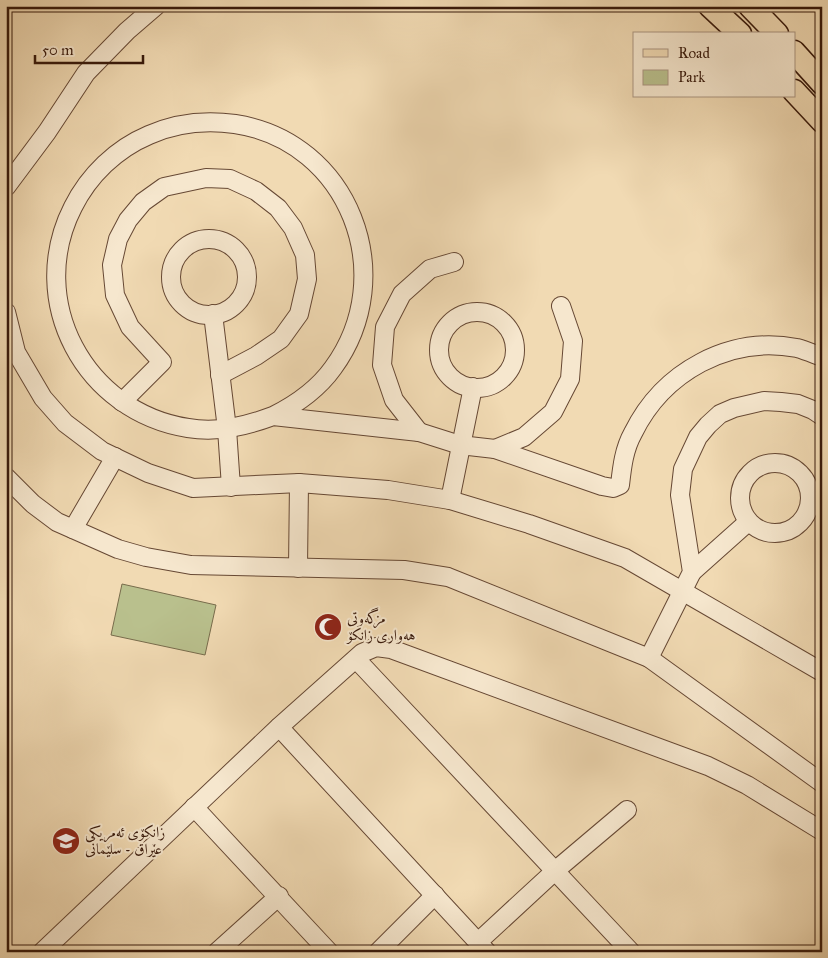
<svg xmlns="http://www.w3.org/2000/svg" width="828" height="958" viewBox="0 0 828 958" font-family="'IM FELL Great Primer',Amiri,serif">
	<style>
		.green { fill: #b9c08d; stroke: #786c4c }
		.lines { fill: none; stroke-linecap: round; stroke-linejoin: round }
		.minor-casing { stroke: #664834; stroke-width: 20 }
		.major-casing { stroke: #37180a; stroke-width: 25 }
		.minor { stroke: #f6e7ce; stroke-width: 18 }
		.major { stroke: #f1dab3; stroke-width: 22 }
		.labels { text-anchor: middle; stroke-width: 4; stroke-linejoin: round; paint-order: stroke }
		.poi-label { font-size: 15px; fill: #37180a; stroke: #f6e7ce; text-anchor: start }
	</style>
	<rect width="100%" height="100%" fill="#f1dab3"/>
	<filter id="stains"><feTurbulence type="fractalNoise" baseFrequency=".004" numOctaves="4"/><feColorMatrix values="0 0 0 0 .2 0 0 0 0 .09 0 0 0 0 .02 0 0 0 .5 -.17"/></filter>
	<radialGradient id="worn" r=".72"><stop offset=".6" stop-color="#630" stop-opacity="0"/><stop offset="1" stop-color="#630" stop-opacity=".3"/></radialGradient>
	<path class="green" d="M122 584 216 605 205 655 111 635Z"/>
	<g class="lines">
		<defs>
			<g id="minor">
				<path d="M6 187 47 132 86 73 127 31 156 6"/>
				<circle cx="209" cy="277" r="38"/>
				<path d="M6 312 16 352 43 398 65 423 102 451 148 473 193 488 299 483 388 490 450 500 529 524 625 558 822 672"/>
				<circle cx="477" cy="350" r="38"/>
				<path d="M213 314 227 429 231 487"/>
				<path d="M122 402 162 362 130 327 115 295 112 265 118 239 128 220 143 202 164 187 206 178 230 179 256 191 278 208 293 228 305 255 307 279 299 314 281 339 256 356 220 375"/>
				<path d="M273 416C297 404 318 389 333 368 401 275 349 141 235 124 206 120 176 123 149 135 116 149 89 175 73 207 25 301 85 412 188 428 218 433 246 426 273 416L419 432 460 445 495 449 602 486 613 488 620 485C622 467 624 449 633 433 663 372 729 335 797 348 805 350 814 354 822 357"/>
				<path d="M419 432 394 400 382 365 385 327 402 294 430 269 454 262"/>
				<path d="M495 449 524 437 553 412 570 379 573 341 561 306"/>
				<circle cx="775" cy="498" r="35"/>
				<path d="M6 477 33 504 57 522 118 549 146 557 191 565 404 570 448 577 649 658 822 783"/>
				<path d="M450 500 473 387"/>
				<path d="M73 529 115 457"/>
				<path d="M298 568 299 483"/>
				<path d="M692 572 748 522"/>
				<path d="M649 658 692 572 680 495 683 469 698 437 708 425 720 414 734 408 764 401 781 402 798 404 813 410 822 416"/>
				<path d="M356 659 631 952"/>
				<path d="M279 727 487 952"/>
				<path d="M194 807 329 952"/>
				<path d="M478 942 556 870 627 810"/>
				<path d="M42 952 279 727 362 653 376 647 391 649 708 766 747 785 822 831"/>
				<path d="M217 952 279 896"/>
				<path d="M378 952 435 895"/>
			</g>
			<g id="major">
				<path d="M710 6 740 34"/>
				<path d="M750 6 777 34"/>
				<path d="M794 52 822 83"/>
				<path d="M794 91 822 121"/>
			</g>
		</defs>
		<use href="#minor" class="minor-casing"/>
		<use href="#major" class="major-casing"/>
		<use href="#minor" class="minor"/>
		<use href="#major" class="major"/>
	</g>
	<defs>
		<symbol id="mosque-disc" viewBox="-11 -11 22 22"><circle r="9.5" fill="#8f2418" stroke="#f6e7ce"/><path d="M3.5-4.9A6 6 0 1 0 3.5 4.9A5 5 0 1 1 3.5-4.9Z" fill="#fff"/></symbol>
		<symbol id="university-disc" viewBox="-11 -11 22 22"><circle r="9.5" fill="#8f2418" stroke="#f6e7ce"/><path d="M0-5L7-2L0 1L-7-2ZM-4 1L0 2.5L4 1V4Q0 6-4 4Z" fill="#fff"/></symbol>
	</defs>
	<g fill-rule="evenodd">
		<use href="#mosque-disc" x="312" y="611" width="32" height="32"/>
		<use href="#university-disc" x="50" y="825" width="32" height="32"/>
	</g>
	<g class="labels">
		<g class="poi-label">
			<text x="347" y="623">مزگەوتی<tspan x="347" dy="17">هەواری زانکۆ</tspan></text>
			<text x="85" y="837">زانکۆی ئەمریکی<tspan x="85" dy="17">عێراق - سلێمانی</tspan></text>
		</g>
	</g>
	<rect width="828" height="958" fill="none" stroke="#f1dab3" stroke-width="25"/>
	<rect x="8" y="8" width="813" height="943" fill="none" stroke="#37180a" stroke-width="2.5"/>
	<rect x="12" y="12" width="803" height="933" fill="none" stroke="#37180a"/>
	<rect x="633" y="32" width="162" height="65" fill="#f6e7ce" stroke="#aa9480"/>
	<rect x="643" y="49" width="25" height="8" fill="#f1dab3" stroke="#aa9480"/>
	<text x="678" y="58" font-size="15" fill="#37180a">Road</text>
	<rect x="643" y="70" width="25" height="15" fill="#b9c08d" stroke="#aa9480"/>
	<text x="678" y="82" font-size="15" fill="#37180a">Park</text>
	<path d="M35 55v8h108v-8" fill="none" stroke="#37180a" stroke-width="2.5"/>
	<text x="42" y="55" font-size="15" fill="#37180a" stroke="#f6e7ce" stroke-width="4" paint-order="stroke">50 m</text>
	<rect width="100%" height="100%" filter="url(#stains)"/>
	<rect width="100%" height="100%" fill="url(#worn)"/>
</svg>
